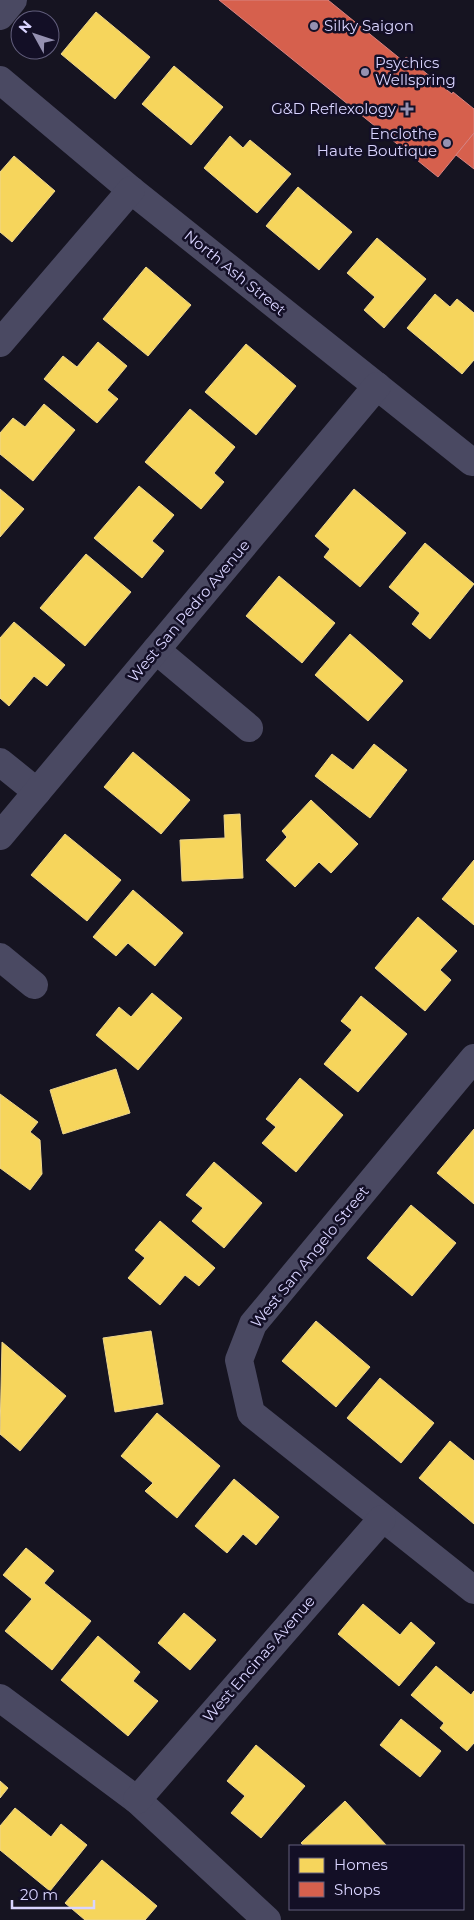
<svg xmlns="http://www.w3.org/2000/svg" width="474" height="1920" viewBox="0 0 474 1920" font-family="Montserrat,sans-serif">
	<style>
		.homes { fill: #f6d55c; stroke: #edd58d }
		.shops { fill: #d6604d; stroke: #d78382 }
		.lines { fill: none; stroke-linecap: round; stroke-linejoin: round }
		.minor { stroke: #4a4962; stroke-width: 28 }
		.poi-dot { fill: #9591b1; stroke: #130f26; stroke-width: 2 }
		.labels { text-anchor: middle; stroke-width: 5; stroke-linejoin: round; paint-order: stroke }
		.poi-label { font-size: 15px; fill: #d9d4ff; stroke: #130f26; text-anchor: start }
		.street-label { font-size: 15px; fill: #d9d4ff; stroke: #130f26 }
	</style>
	<rect width="100%" height="100%" fill="#161421"/>
	<g class="homes">
		<path d="M96 12 150 57 115 99 61 54Z"/>
		<path d="M174 66 223 107 191 145 142 104Z"/>
		<path d="M230 136 243 148 250 140 291 174 257 213 204 168Z"/>
		<path d="M14 156 55 191 12 242 0 232V172Z"/>
		<path d="M298 187 352 232 319 270 266 226Z"/>
		<path d="M377 238 426 279 384 328 364 310 375 297 347 273Z"/>
		<path d="M146 267 191 305 148 356 103 319Z"/>
		<path d="M435 294 450 307 457 299 474 313V360L462 374 407 328Z"/>
		<path d="M98 342 127 366 107 390 118 399 97 423 44 379 63 356 77 367Z"/>
		<path d="M246 344 296 386 256 435 205 392Z"/>
		<path d="M44 404 75 430 33 481 0 454V433L13 418 25 427Z"/>
		<path d="M190 409 235 447 214 473 224 482 201 509 145 462Z"/>
		<path d="M139 486 174 515 152 541 164 551 142 578 94 538Z"/>
		<path d="M0 489 24 509 0 537Z"/>
		<path d="M354 489 406 533 360 587 324 557 330 549 315 536Z"/>
		<path d="M425 543 474 584 430 639 412 624 420 613 389 587Z"/>
		<path d="M86 554 131 592 85 646 40 608Z"/>
		<path d="M279 576 335 623 302 663 246 616Z"/>
		<path d="M14 622 65 665 47 686 34 676 9 706 0 698V638Z"/>
		<path d="M350 634 403 681 368 721 315 675Z"/>
		<path d="M374 744 407 770 370 818 315 776 332 754 353 770Z"/>
		<path d="M133 752 190 800 161 834 104 787Z"/>
		<path d="M311 800 358 844 331 873 319 862 295 887 266 860 287 837 282 831Z"/>
		<path d="M240 814 243 878 182 881 180 840 225 838 224 815Z"/>
		<path d="M65 834 121 880 87 921 31 875Z"/>
		<path d="M474 860V925L442 899Z"/>
		<path d="M133 890 183 933 155 966 128 943 116 956 93 937Z"/>
		<path d="M418 917 457 951 440 970 451 980 425 1011 375 968Z"/>
		<path d="M152 993 182 1018 138 1070 96 1035 119 1007 131 1017Z"/>
		<path d="M361 996 407 1034 358 1092 324 1064 352 1030 341 1021Z"/>
		<path d="M116 1069 130 1113 63 1134 50 1090Z"/>
		<path d="M300 1078 343 1115 296 1172 262 1143 276 1127 266 1119Z"/>
		<path d="M0 1094 38 1122 30 1132 40 1140 42 1174 30 1190 0 1168Z"/>
		<path d="M474 1129V1204L437 1173Z"/>
		<path d="M214 1162 262 1203 224 1248 192 1221 203 1208 186 1195Z"/>
		<path d="M411 1205 456 1243 412 1296 367 1258Z"/>
		<path d="M160 1221 215 1268 199 1286 185 1275 160 1305 128 1278 145 1258 135 1250Z"/>
		<path d="M316 1321 370 1367 336 1407 282 1361Z"/>
		<path d="M151 1331 163 1404 115 1412 103 1338Z"/>
		<path d="M2 1342 66 1396 20 1451 0 1434Z"/>
		<path d="M380 1378 434 1423 401 1463 347 1418Z"/>
		<path d="M157 1413 220 1466 177 1518 145 1491 153 1483 121 1456Z"/>
		<path d="M450 1441 474 1461V1524L419 1478Z"/>
		<path d="M234 1479 279 1517 256 1545 243 1534 227 1553 195 1526Z"/>
		<path d="M26 1548 54 1571 44 1583 91 1621 52 1670 5 1631 32 1599 3 1575Z"/>
		<path d="M363 1604 400 1635 411 1622 435 1643 399 1686 338 1634Z"/>
		<path d="M184 1613 216 1640 190 1670 158 1643Z"/>
		<path d="M98 1636 140 1672 133 1681 158 1701 128 1736 61 1680Z"/>
		<path d="M436 1666 471 1695 474 1691V1743L467 1751 440 1728 444 1723 411 1695Z"/>
		<path d="M401 1719 441 1751 420 1777 380 1745Z"/>
		<path d="M256 1745 305 1786 261 1838 231 1813 245 1796 227 1781Z"/>
		<path d="M0 1781 8 1788 0 1798Z"/>
		<path d="M345 1801 387 1846H304L301 1843Z"/>
		<path d="M15 1808 51 1837 61 1824 87 1845 50 1891 0 1850V1826Z"/>
		<path d="M102 1860 157 1906 145 1920H85L65 1903Z"/>
	</g>
	<g class="shops">
		<path d="M219 0H328L403 61 406 57 452 94 453 92 474 109V133L438 177Z"/>
		<path d="M474 133V169L456 155Z"/>
	</g>
	<g class="lines">
		<g class="minor">
			<path d="M0 16 13 0"/>
			<path d="M0 80 131 190 472 462"/>
			<path d="M0 343 131 190"/>
			<path d="M156 650 249 728"/>
			<path d="M0 762 37 792"/>
			<path d="M0 836 377 386"/>
			<path d="M0 957 34 985"/>
			<path d="M474 1058 253 1324 239 1360 251 1413 474 1590"/>
			<path d="M0 1698 137 1800 267 1920"/>
			<path d="M137 1800 382 1519"/>
		</g>
	</g>
	<g class="poi-dot">
		<circle cx="314" cy="26" r="5"/>
		<circle cx="365" cy="72" r="5"/>
		<path d="M404.5 101.5h5v5h5v5h-5v5h-5v-5h-5v-5h5z"/>
		<circle cx="447" cy="143" r="5"/>
	</g>
	<g class="labels">
		<g class="poi-label">
			<text x="324" y="31">Silky Saigon</text>
			<text x="375" y="68">Psychics<tspan x="375" dy="17">Wellspring</tspan></text>
			<text x="396" y="114" text-anchor="end">G&amp;D Reflexology</text>
			<text x="437" y="139" text-anchor="end">Enclothe<tspan x="437" dy="17">Haute Boutique</tspan></text>
		</g>
		<g class="street-label">
			<text transform="translate(235 273) rotate(39)" y="5">North Ash Street</text>
			<text transform="translate(189 611) rotate(-50)" y="5">West San Pedro Avenue</text>
			<text transform="translate(310 1257) rotate(-51)" y="5">West San Angelo Street</text>
			<text transform="translate(259 1659) rotate(-49)" y="5">West Encinas Avenue</text>
		</g>
	</g>
	<rect x="289" y="1845" width="175" height="65" fill="#130f26" stroke="#625e7d"/>
	<rect x="299" y="1858" width="25" height="15" fill="#f6d55c" stroke="#625e7d"/>
	<text x="334" y="1870" font-size="15" fill="#d9d4ff">Homes</text>
	<rect x="299" y="1882" width="25" height="15" fill="#d6604d" stroke="#625e7d"/>
	<text x="334" y="1895" font-size="15" fill="#d9d4ff">Shops</text>
	<g transform="translate(35 35) rotate(310)"><circle r="24" fill="#130f26" stroke="#625e7d"/>
	<path d="M0-4L9 19L0 12L-9 19Z" fill="#9591b1"/>
	<text y="-8" font-size="14" font-weight="bold" text-anchor="middle" fill="#d9d4ff">N</text>
	</g>
	<path d="M12 1900v8h82v-8" fill="none" stroke="#d9d4ff" stroke-width="2.5"/>
	<text x="20" y="1900" font-size="15" fill="#d9d4ff" stroke="#130f26" stroke-width="4" paint-order="stroke">20 m</text>
</svg>
